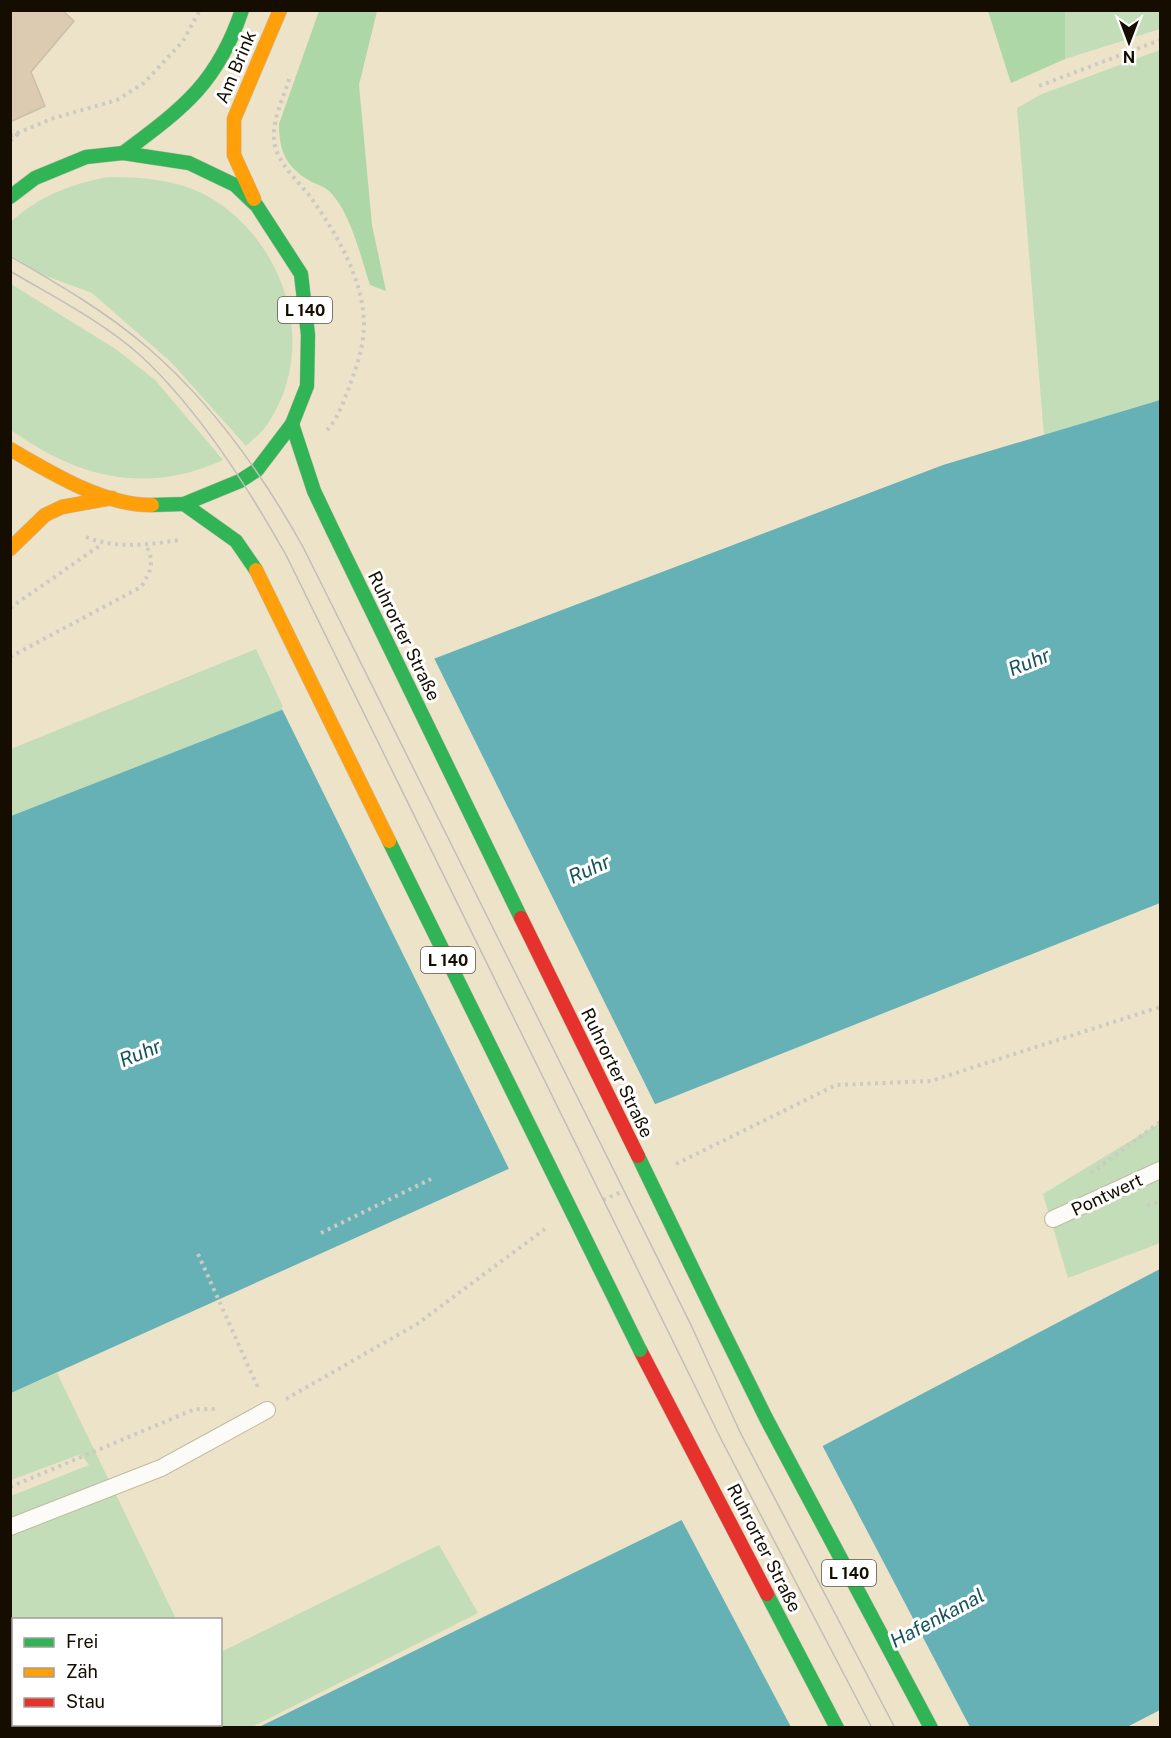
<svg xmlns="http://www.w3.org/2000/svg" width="1171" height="1738" viewBox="0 0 1171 1738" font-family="'Public Sans',sans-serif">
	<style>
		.green { fill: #c2ddb7 }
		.forest { fill: #aed7a7 }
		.water { fill: #65b1b5 }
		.pier { fill: #ece3c9 }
		.building { fill: #dccbb0; stroke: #cbbfaa; stroke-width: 1.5 }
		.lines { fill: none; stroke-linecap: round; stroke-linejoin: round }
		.lane-casing { stroke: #c2baa3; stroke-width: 18 }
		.fast-casing { stroke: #c2baa3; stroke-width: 15 }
		.slow-casing { stroke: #c2baa3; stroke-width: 15 }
		.jam-casing { stroke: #c2baa3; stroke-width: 15 }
		.path { stroke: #cdcac2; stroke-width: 4; stroke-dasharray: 3 4.5; stroke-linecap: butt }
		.lane { stroke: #fcfbf7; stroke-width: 16 }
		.fast { stroke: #30b455; stroke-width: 14 }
		.slow { stroke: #ff9f0a; stroke-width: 14 }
		.jam { stroke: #e5322d; stroke-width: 14 }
		.tram { stroke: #c0beb7; stroke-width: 1.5 }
		.fast-bridge-casing { stroke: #c2baa3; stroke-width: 15; stroke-linecap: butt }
		.slow-bridge-casing { stroke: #c2baa3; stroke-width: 15; stroke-linecap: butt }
		.jam-bridge-casing { stroke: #c2baa3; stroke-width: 15; stroke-linecap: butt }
		.fast-bridge { stroke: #30b455; stroke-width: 14 }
		.slow-bridge { stroke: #ff9f0a; stroke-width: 14 }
		.jam-bridge { stroke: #e5322d; stroke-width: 14 }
		.labels { text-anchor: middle; stroke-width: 6; stroke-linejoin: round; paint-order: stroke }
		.shield { fill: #fff; stroke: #5b564c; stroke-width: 1.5 }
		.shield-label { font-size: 16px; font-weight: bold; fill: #150d00 }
		.street-label { font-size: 18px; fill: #150d00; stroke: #fff }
		.water-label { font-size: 20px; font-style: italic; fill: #16535c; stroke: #fff }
	</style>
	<rect width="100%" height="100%" fill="#ece3c9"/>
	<g class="green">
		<path d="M1065 11H1160V29L1065 59Z"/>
		<path d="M1160 50V400L1044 435 1017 108 1042 94Z"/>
		<path d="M108 177C144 177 183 180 214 200 287 246 318 349 268 423 263 432 253 439 246 446L171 362 92 293 41 274 11 255 10 223C38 196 72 184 108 177Z"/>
		<path d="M11 284 117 350 155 380 223 460C146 495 78 478 11 430Z"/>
		<path d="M256 649 284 709 11 816V749Z"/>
		<path d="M1160 1123V1243L1068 1278 1043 1194Z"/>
		<path d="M57 1373 176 1619 14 1620V1694L11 1695V1496L89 1465 81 1454 11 1480V1393Z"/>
		<path d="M439 1545 478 1613 252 1727H44L52 1724H220L221 1652Z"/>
	</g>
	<g class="forest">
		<path d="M319 11H377L359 85 372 225 386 291 370 285C361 258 351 213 330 192 325 187 316 184 310 181 286 167 279 151 279 124Z"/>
		<path d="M988 11H1065V59L1011 83Z"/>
	</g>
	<g class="water">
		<path d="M1160 400V903L633 1113 11 1393V816L284 709 407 669 943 465Z"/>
		<path d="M1160 1269V1710L1125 1728H257L698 1512 721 1558 839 1501 815 1450Z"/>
	</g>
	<g class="pier">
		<path d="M433 656 656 1106 510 1171 281 707Z"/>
		<path d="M821 1443 970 1727H791L680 1517 700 1509 722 1554 835 1499 812 1451Z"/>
	</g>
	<path class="building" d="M10 10H62L74 21 31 72 45 106 10 122Z"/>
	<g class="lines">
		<defs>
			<g id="lane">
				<path d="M1053 1219 1160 1170"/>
				<path d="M10 1527 161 1468 267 1410"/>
			</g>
			<g id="fast">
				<path d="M123 153C183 108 217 84 242 10"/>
				<path d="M10 197 35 178 86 157 123 153 189 163 235 185 257 206 301 274 308 335 307 386 292 424 257 470 240 481 184 504 152 505"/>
				<path d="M292 424 314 491 333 531"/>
				<path d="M184 504 236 541 256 570"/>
				<path d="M714 1313 766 1418 931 1728"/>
				<path d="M767 1594 837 1728"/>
			</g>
			<g id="slow">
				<path d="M254 199 234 155V119L280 10"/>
				<path d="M10 449C50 472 104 506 152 505"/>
				<path d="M10 549 45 515 62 507 112 498"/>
			</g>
			<path id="jam" d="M640 1350 767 1594"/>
		</defs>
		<use href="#lane" class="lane-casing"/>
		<use href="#fast" class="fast-casing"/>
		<use href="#slow" class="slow-casing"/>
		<use href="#jam" class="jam-casing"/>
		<g class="path">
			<path d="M289 79C283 100 270 123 275 146 281 168 301 183 314 202 338 236 363 280 364 323 364 347 356 369 348 390 343 403 337 420 327 430"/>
			<path d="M1039 86 1160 40"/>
			<path d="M10 136 54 118 117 100 144 83 183 41 200 10"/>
			<path d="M10 141 19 133"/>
			<path d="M86 537C116 549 147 545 179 540"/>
			<path d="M10 608 102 544"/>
			<path d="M10 657 141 587C151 571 155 563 146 545"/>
			<path d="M676 1164 836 1085 931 1081 1160 1007"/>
			<path d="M1091 1173 1160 1122"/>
			<path d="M603 1200 621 1192"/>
			<path d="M1147 1205 1160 1202"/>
			<path d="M321 1233 431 1179"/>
			<path d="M198 1254 259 1390"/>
			<path d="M286 1399 417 1324 545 1229"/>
			<path d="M10 1487 195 1409H216"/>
		</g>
		<use href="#lane" class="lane"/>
		<use href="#fast" class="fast"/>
		<use href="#slow" class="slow"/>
		<use href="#jam" class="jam"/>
		<g class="tram">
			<path d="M10 256C58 284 105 311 147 347 211 402 262 473 303 547L691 1325 740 1432 895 1728"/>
			<path d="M10 271C54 297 103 322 141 356 199 410 247 486 286 555L722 1441 872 1728"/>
		</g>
		<defs>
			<g id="fast-bridge">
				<path d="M333 531 521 918"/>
				<path d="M389 841 640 1350"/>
				<path d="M638 1156 714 1313"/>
			</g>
			<path id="slow-bridge" d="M256 570 389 841"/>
			<path id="jam-bridge" d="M521 918 638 1156"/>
		</defs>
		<use href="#fast-bridge" class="fast-bridge-casing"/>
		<use href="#slow-bridge" class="slow-bridge-casing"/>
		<use href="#jam-bridge" class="jam-bridge-casing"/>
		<use href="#fast-bridge" class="fast-bridge"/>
		<use href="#slow-bridge" class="slow-bridge"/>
		<use href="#jam-bridge" class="jam-bridge"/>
	</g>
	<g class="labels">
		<g class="shield">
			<rect x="278" y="297" width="54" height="26" rx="4.5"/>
			<rect x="421" y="947" width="54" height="26" rx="4.5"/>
			<rect x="822" y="1560" width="54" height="26" rx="4.5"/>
		</g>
		<g class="shield-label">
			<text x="305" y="316">L 140</text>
			<text x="448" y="966">L 140</text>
			<text x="849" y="1579">L 140</text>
		</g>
		<g class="street-label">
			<text transform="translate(236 67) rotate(-67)" y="6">Am Brink</text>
			<text transform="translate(404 636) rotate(64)" y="6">Ruhrorter Straße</text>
			<text transform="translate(617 1073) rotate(64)" y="6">Ruhrorter Straße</text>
			<text transform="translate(1107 1195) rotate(-25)" y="6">Pontwert</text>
			<text transform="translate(764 1548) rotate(63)" y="6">Ruhrorter Straße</text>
		</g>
		<g class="water-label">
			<text transform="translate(1029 662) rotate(-22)" y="7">Ruhr</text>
			<text transform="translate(589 869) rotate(-24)" y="7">Ruhr</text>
			<text transform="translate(140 1053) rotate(-22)" y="7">Ruhr</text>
			<text transform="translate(937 1618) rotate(-28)" y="7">Hafenkanal</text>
		</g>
	</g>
	<rect width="1171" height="1738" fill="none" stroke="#150d00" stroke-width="24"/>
	<rect x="12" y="1618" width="210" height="108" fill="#ffffff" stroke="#a19e99" stroke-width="1.5"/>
	<rect x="24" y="1638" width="30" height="9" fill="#30b455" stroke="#a19e99" stroke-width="1.5"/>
	<text x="66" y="1648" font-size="18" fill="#150d00">Frei</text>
	<rect x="24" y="1668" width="30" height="9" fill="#ff9f0a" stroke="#a19e99" stroke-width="1.5"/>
	<text x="66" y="1678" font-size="18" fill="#150d00">Zäh</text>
	<rect x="24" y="1698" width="30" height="9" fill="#e5322d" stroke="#a19e99" stroke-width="1.5"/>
	<text x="66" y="1708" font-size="18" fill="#150d00">Stau</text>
	<g transform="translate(1129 42) rotate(180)" stroke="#ffffff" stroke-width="4.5" paint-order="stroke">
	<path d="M0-4.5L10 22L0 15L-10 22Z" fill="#150d00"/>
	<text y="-9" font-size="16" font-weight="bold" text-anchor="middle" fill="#150d00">N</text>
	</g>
</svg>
